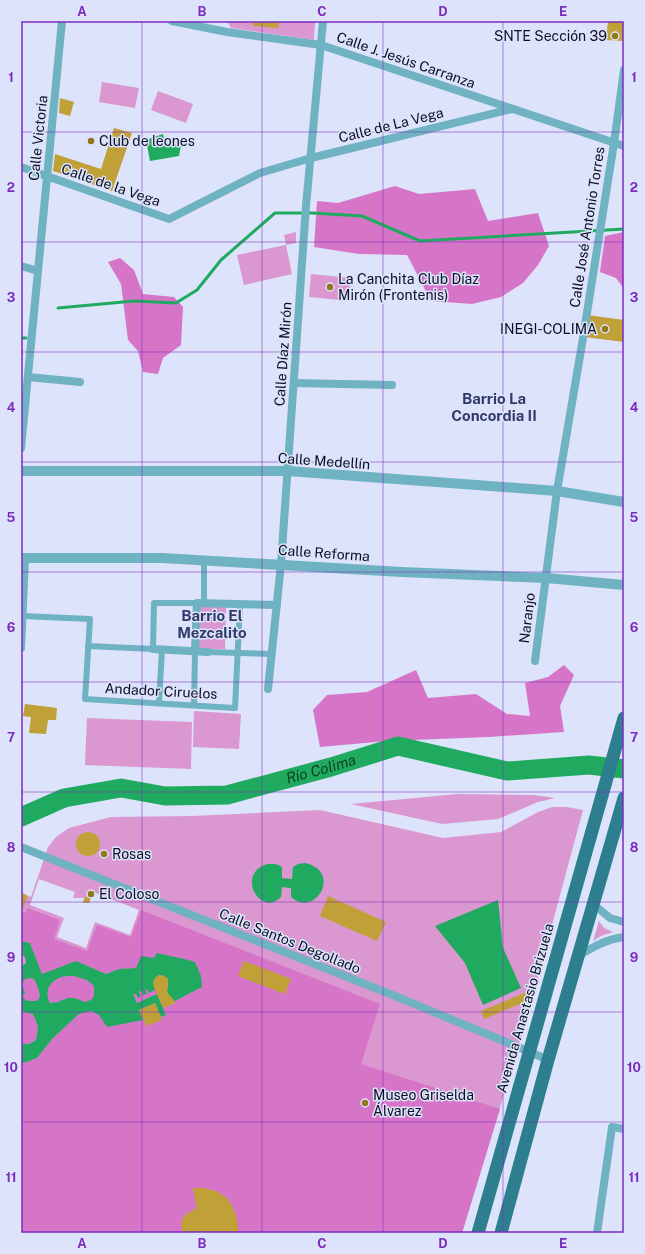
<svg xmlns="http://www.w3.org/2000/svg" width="645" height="1254" viewBox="0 0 645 1254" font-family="'Public Sans',sans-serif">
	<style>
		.green { fill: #db97cf; fill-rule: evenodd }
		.forest { fill: #d675c7 }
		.water { fill: #20aa5f; fill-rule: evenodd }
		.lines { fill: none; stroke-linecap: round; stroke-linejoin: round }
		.stream { stroke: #20aa5f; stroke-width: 3 }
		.river { stroke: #20aa5f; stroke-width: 19 }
		.building { fill: #bfa137 }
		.pedestrian { stroke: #6fb2c1; stroke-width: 6 }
		.minor { stroke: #6fb2c1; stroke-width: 8 }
		.tertiary { stroke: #6fb2c1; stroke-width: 10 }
		.primary { stroke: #2d7e8e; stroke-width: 13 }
		.grid { fill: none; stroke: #7b2cbf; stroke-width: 1; stroke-opacity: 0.55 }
		.poi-dot { fill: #90781e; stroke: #dce3fa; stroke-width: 1.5 }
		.labels { text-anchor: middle; stroke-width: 3; stroke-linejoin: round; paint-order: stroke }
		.poi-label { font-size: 14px; fill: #0b0e22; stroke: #dce3fa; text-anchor: start }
		.street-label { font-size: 14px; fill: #0b0e22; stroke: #dce3fa }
		.neighbourhood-label { font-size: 15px; font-weight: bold; fill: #303a68; stroke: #dce3fa }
		.water-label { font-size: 15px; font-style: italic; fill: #0e4123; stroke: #dce3fa }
		.neatline { fill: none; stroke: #7b2cbf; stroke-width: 1.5 }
		.grid-label { font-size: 13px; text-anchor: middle; font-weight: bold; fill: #7b2cbf }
	</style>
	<rect width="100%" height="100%" fill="#dce3fa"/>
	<g class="green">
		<path d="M227 21H315L314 40 231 28Z"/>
		<path d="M102 82 139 88 135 108 99 102Z"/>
		<path d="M158 91 193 104 186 123 151 110Z"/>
		<path d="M296 232V243L286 245 292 274 244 285 237 255 286 245 284 235Z"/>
		<path d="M311 274 351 278 349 301 309 297Z"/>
		<path d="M200 606 226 607 225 649H198Z"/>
		<path d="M194 711 241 714 239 749 193 747Z"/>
		<path d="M87 718 192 722 191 769 85 765Z"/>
		<path d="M458 794 533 795 555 798 538 802 498 819 442 824 351 804Z"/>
		<path d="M552 807H567L583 810 525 1025 462 1233H21V911L28 896 31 897 48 847 56 837 69 828 111 817 193 816 320 810 443 838 501 832 538 812ZM39 879 75 892 73 898H84L83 903H89L93 892 139 910 130 935 95 922 86 948 57 937 64 918 30 905Z"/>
		<path d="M599 921 604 928 613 932 601 936 593 941Z"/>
	</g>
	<g class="forest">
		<path d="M395 186 419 194 475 189 488 221 538 213 549 246 538 265 523 283 501 297 472 304 431 301 407 255 359 254 314 247 317 201 338 203Z"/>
		<path d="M624 232V289L616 278 600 272 605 236Z"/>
		<path d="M120 258 134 270 143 294 174 297 183 307 181 345 163 358 158 374 143 372 138 351 128 340 121 284 108 262Z"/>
		<path d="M564 665 574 675 560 706 564 732 489 737 387 741 320 747 313 710 327 695 367 692 416 670 428 698 476 694 507 714 530 716 525 683 548 677Z"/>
		<path d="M27 908 60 920 54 939 87 951 97 925 131 937 141 910 380 1004 361 1064 500 1109 462 1233H21V1064L37 1058 53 1038 79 1014 91 1011 99 1015 143 1020 139 1010 155 1003 161 1017 166 1015 157 994 137 1003 133 994 136 993 137 997 141 996 139 992 142 991 144 995 145 990 153 984C153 979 156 975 162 975L168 979V984L167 989 175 1000 187 995 202 987 154 958 136 968 119 969 106 974 76 961 42 974 30 943 21 941V911L26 913Z"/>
		<path d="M74 976 87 980 94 986V996L91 1000 84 1003C78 999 68 997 62 1000 56 1002 57 1003 50 1003 44 991 48 982 61 977 65 976 70 976 74 976Z"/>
		<path d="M29 977 34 979C40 992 46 1005 25 1000L23 997 25 993 22 984 25 979Z"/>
		<path d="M21 1012 33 1014 38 1026 36 1039 29 1044H24L21 1042Z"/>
	</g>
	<g class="water">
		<path d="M163 134 165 143 181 145 179 156 150 161 146 140Z"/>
		<path d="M305 863C343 871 315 919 291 897V888L282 887 281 897C262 917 238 879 262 866 269 863 276 863 282 867V878L292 879 293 867 298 864Z"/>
		<path d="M498 900 503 948 521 988 483 1005 465 963 435 926Z"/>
		<path d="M21 941 30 943 42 974 76 961 106 974 119 969 136 968 141 956 154 958 157 953 184 959 195 962 201 976 202 987 175 1001 169 996 167 992 168 984V979L162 975 157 976 153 982 155 990 149 993 147 989 145 990 147 994 143 995 142 991 139 992 141 996 138 998 136 994H133L137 1003 157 994 166 1015 161 1017 155 1003 139 1010 143 1020 107 1027 99 1015 91 1011 79 1014 53 1038 37 1058 21 1064V1042L24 1044H29L36 1040 38 1026 33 1014 21 1012V965H23L26 963 25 957 21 954ZM74 976 87 980 94 986V996L91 1000 84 1002C66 992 65 1003 50 1003 44 991 49 982 61 977 65 976 70 976 74 976ZM29 978 34 979C40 992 46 1005 25 1000L23 997 25 993 22 984 25 979Z"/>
	</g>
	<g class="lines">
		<g class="stream">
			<path d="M58 308 134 301 176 303 197 290 221 260 275 213H312L362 216 420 241 624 229"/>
			<path d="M21 338H26"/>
		</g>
		<path class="river" id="s1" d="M21 817 64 798 121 788 165 796 227 795 331 767 398 746 507 771 589 765 624 769"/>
	</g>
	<g class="building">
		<path d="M253 21H279L278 28 253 26Z"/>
		<path d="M608 21H624L623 41 606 40Z"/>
		<path d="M60 98 74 102 70 116 59 113Z"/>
		<path d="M114 128 132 133 112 191 53 171 55 154 101 169Z"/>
		<path d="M587 315 624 320V342L584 337Z"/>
		<path d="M25 704 57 708 56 720H48L46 734 29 733 31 717 23 716Z"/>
		<circle cx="88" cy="844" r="12"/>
		<path d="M21 892 28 896 21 912Z"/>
		<path d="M328 896 386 922 377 941 320 916Z"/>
		<path d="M85 897H91L89 903H83Z"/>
		<path d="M244 961 291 979 285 994 238 976Z"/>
		<path d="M159 975 164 976 168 979V984L167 992 176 1003 163 1008 153 984 154 979Z"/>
		<path d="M527 992 530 1000 484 1019 481 1011Z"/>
		<path d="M155 1003 162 1020 146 1026 139 1010Z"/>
		<path d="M193 1188H204L216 1191 226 1197 233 1207 237 1218 238 1230 237 1233H183L181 1224 183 1218 186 1214 197 1208Z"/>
	</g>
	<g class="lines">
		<g class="pedestrian">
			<path d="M204 604V560"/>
			<path d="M22 616 90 619 85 699 235 708 240 604"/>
			<path d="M88 646 153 649 154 603H197"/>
			<path d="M208 652 272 654"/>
			<path d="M159 703 162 649"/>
			<path d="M194 705 195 651"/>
		</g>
		<g class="minor">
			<path d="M172 21 227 32 321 45 624 146"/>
			<path d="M21 167 169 219 260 173 311 158 512 109"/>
			<path d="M21 266 38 271"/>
			<path d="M28 377 80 382"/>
			<path d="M294 383 392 385"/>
			<path d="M21 448 62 21"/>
			<path d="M21 648 25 558"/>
			<path d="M153 649 208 652"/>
			<path d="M195 651 197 603 277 605"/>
			<path d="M535 661 557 491 582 344 614 143 624 70"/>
			<path d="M268 689 281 564 306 206 323 21"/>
			<path d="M21 847 395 996 530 1052 548 1060"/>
			<path d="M593 904 610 918 624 922"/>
			<path d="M578 956C593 947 607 939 624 937"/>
			<path d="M597 1233 612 1127 624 1129"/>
		</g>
		<g class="tertiary">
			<path d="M21 471H288L557 491 624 502"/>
			<path d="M21 558H162L402 572 546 578 624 585"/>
		</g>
		<g class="primary">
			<path d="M478 1233 624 718"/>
			<path d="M501 1233 548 1060 624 798"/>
		</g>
	</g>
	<path class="grid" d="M142 21V1233M262 21V1233M383 21V1233M503 21V1233M21 132H624M21 242H624M21 352H624M21 462H624M21 572H624M21 682H624M21 792H624M21 902H624M21 1012H624M21 1122H624"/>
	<g class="poi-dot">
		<circle cx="615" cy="36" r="4"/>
		<circle cx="91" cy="141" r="4"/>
		<circle cx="330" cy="287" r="4"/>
		<circle cx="605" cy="329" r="4"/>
		<circle cx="104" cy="854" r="4"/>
		<circle cx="91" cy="894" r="4"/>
		<circle cx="365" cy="1103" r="4"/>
	</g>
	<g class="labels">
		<g class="poi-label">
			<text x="607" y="41" text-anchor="end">SNTE Sección 39</text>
			<text x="99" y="146">Club de leones</text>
			<text x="338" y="284">La Canchita Club Díaz<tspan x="338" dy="16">Mirón (Frontenis)</tspan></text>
			<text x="597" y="334" text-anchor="end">INEGI-COLIMA</text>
			<text x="112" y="859">Rosas</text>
			<text x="99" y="899">El Coloso</text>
			<text x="373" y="1100">Museo Griselda<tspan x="373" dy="16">Álvarez</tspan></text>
		</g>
		<g class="street-label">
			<text transform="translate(406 60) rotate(19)" y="5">Calle J. Jesús Carranza</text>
			<text transform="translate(391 125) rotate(-14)" y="5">Calle de La Vega</text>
			<text transform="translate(38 138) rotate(-84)" y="5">Calle Victoria</text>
			<text transform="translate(111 185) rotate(19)" y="5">Calle de la Vega</text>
			<text transform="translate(587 227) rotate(-81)" y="5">Calle José Antonio Torres</text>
			<text transform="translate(283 354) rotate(-86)" y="5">Calle Díaz Mirón</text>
			<text transform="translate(324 461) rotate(4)" y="5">Calle Medellín</text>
			<text transform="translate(324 553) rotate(4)" y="5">Calle Reforma</text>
			<text transform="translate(527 618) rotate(-83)" y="5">Naranjo</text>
			<text transform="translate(161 691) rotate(3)" y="5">Andador Ciruelos</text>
			<text transform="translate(290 941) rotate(22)" y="5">Calle Santos Degollado</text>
			<text transform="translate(525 1008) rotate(-74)" y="5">Avenida Anastasio Brizuela</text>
		</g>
		<g class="neighbourhood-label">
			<text x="494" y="404">Barrio La<tspan x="494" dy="17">Concordia II</tspan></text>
			<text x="212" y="621">Barrio El<tspan x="212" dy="17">Mezcalito</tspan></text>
		</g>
		<g class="water-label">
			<text dy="5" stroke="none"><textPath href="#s1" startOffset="309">Río Colima</textPath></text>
		</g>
	</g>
	<rect width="645" height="1254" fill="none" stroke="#dce3fa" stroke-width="44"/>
	<rect x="22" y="22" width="601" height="1210" class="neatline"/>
	<g class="grid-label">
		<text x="82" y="16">A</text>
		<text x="202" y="16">B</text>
		<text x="322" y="16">C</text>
		<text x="443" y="16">D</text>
		<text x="563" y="16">E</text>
		<text x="11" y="82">1</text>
		<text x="634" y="82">1</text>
		<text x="11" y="192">2</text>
		<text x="634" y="192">2</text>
		<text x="11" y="302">3</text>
		<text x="634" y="302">3</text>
		<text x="11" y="412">4</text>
		<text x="634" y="412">4</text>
		<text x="11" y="522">5</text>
		<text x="634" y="522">5</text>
		<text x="11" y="632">6</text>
		<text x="634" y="632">6</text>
		<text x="11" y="742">7</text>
		<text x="634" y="742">7</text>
		<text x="11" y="852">8</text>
		<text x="634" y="852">8</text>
		<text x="11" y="962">9</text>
		<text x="634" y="962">9</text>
		<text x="11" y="1072">10</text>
		<text x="634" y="1072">10</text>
		<text x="11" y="1182">11</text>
		<text x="634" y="1182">11</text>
		<text x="82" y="1248">A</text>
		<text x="202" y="1248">B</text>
		<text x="322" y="1248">C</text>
		<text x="443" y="1248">D</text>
		<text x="563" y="1248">E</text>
	</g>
</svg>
